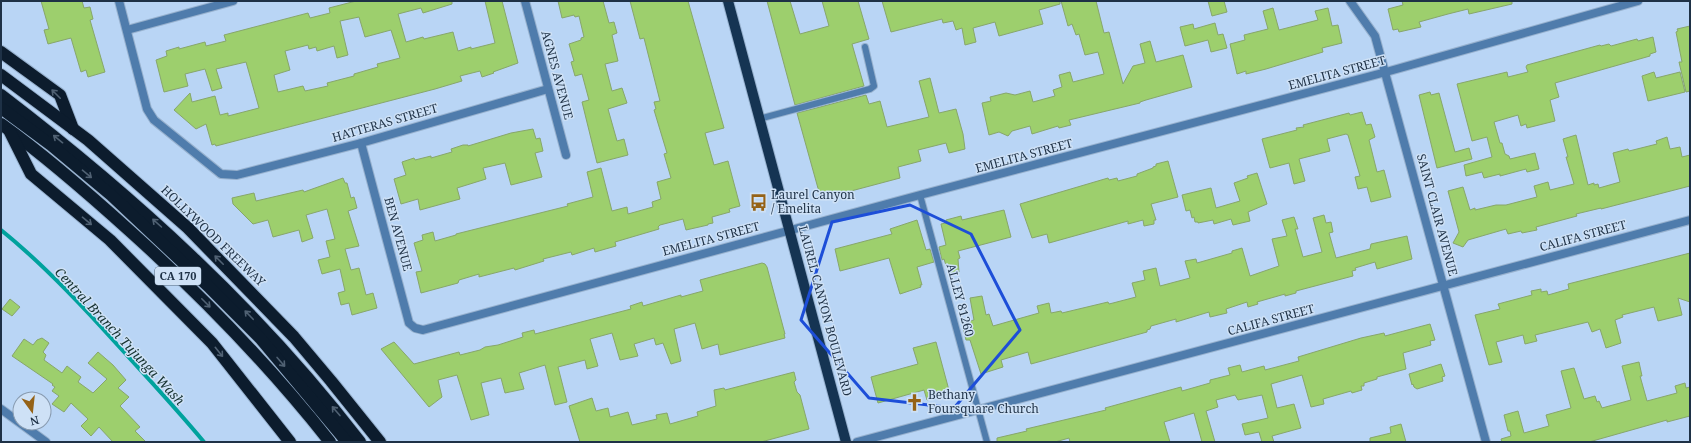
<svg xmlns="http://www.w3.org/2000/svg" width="1691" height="443" viewBox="0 0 1691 443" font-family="'Noto Serif',serif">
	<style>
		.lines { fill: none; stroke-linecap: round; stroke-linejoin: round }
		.stream { stroke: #00a29d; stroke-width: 4 }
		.building { fill: #9dcf6d; stroke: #87a66b; fill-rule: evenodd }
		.service-casing { stroke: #97b1ce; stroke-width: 8 }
		.minor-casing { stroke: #97b1ce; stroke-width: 10 }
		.primary-casing { stroke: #97b1ce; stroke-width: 12 }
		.motorway-casing { stroke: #97b1ce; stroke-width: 14 }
		.service { stroke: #4f7cac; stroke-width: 6 }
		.minor { stroke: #4f7cac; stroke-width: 8 }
		.primary { stroke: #153453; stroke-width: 10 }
		.motorway { stroke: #0c1c2d; stroke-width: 12 }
		.oneway { stroke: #506173 }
		.marked { fill: none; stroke: #1d4ed8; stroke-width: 3; stroke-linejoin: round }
		.labels { text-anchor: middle; stroke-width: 3; stroke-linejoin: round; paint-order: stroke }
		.shield { fill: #cee1f6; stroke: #53667b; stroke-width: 1 }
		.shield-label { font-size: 11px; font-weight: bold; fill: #1e3146 }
		.street-label { font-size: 12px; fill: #1e3146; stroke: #cee1f6 }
		.poi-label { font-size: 12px; fill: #1e3146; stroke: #cee1f6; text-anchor: start }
		.water-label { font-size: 13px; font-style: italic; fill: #14302e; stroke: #cee1f6 }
	</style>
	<rect width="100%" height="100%" fill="#b9d5f5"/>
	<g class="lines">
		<path class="stream" d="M1 230C42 263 78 301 113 340 144 374 175 407 204 442"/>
	</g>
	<g class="building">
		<path d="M41 1H82L84 8 90 7 93 19 90 20 105 72 88 77 86 70 81 72 71 38 48 44 44 30 49 29Z"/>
		<path d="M356 1H452V4L423 13 421 8 398 14 406 42 423 37 424 39 453 32 458 51 471 47V49L495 43 485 1H502L518 63 493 72 494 73 482 77 480 71 460 76 462 81 435 89 216 146 215 144 212 145 206 124 196 129 174 110 190 93 192 102 215 96 220 115 228 113V116L259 108 246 62 216 69 222 88 212 91 205 69 185 74 188 86 164 92 156 60 167 56 166 51 179 47V49L205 42 206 46 226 41 224 35 308 13 310 18 330 13 329 8ZM359 17 365 37 391 30 400 58 377 64 378 67 354 74V76L327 83 328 86 305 91 303 86 278 92 274 75 290 70 285 51 308 45 309 49 316 47 317 51 334 46 337 58 348 55 340 21Z"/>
		<path d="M558 1H603L609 23 614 22 617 33 612 35 618 61 605 64 612 91 622 88 627 103 608 109 617 141 624 139 628 155 597 163 582 102 589 100 582 74 575 76 571 62 574 61 569 44 581 40V38L584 37 579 16 575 17 574 15 562 18Z"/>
		<path d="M630 1H688L724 128 705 133 714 165 728 161 740 206 729 209 730 212 712 217 713 223 708 224V225L686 230 683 219 660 225 658 227 659 229 615 242 616 246 595 252 594 248 572 255 571 252 543 259 544 261 515 270 514 268 479 277V274L459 280 458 283 421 293 416 272 422 271 414 243 423 240 422 235 433 232 435 241 456 235V234L568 206 567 204 593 197 587 172 601 168 612 211 627 207 628 214 653 207 652 202 661 199 657 182 671 178 664 154 667 153 654 110 656 109 654 102 660 101 644 38 640 39Z"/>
		<path d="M767 1H790L800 34 829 26 822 1H858L869 39 852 44 864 86 795 105Z"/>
		<path d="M882 1H1060V4L1039 10 1043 24 999 36 995 22 973 28 976 42 965 45 962 28 956 30 953 21 943 23 942 19 891 32Z"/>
		<path d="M1061 1H1096L1104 33 1109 32 1123 84 1133 66 1145 63 1140 44 1150 41 1156 62 1183 55 1192 87 1146 100 1140 102V103L1069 120 1071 125 1059 128 1058 126 1032 134 1030 126 1012 131 1008 136 999 132 989 135 982 103 991 101 990 97 1006 93 1015 95 1030 91 1033 102 1055 96 1053 90 1062 87 1059 75 1070 72 1073 82 1104 74 1098 52 1085 55 1079 34 1076 35 1072 24 1068 26Z"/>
		<path d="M1208 1H1224L1227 12 1212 16Z"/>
		<path d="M1402 1H1512V4L1469 14 1468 9 1448 14 1419 22 1421 27 1399 32 1398 29 1393 30 1388 9 1403 5Z"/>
		<path d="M1273 8 1279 30 1318 20 1315 11 1328 8 1332 26 1338 25 1342 43 1322 48 1323 52 1266 69 1246 74V71L1237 74 1230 44 1245 40 1244 35 1268 29 1263 11Z"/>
		<path d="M1215 23 1218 35 1223 34 1227 48 1211 52 1208 40 1185 46 1180 27 1193 24 1194 29Z"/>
		<path d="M1690 26V91L1686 92 1679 62H1682L1676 32 1678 31 1677 29Z"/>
		<path d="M1653 37 1656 52 1650 54V56L1555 83 1559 97 1550 100 1555 121 1527 128 1526 124 1521 126 1518 115 1494 122 1500 143H1502L1505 154 1509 156 1510 159 1535 153 1539 169 1527 172 1526 169 1500 176V174L1484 178 1482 172 1466 176 1464 165 1492 157 1487 137 1472 141 1457 84 1507 72 1508 77 1528 72 1526 67 1527 65 1600 45 1601 46 1609 44 1611 46 1637 39 1638 41Z"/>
		<path d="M1654 72 1656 78 1680 72 1685 92 1648 101 1642 76Z"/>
		<path d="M930 78 939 113 956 109 963 134 965 149 949 153 946 143 918 150 921 161 898 167 900 178 821 199 797 113 866 95 869 104 880 101 887 127 929 117 919 81Z"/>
		<path d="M1430 92 1431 95 1439 93 1455 152 1469 148 1472 159 1437 168 1419 95Z"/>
		<path d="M1362 112 1366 125 1371 124 1375 137 1369 140 1377 172 1384 170 1391 197 1371 202 1367 187 1358 189 1355 177 1360 176 1348 135 1346 134 1327 139 1330 151 1299 159 1305 181 1294 184 1289 163 1270 168 1262 139 1297 130 1296 128 1304 127 1303 125 1349 113 1350 115Z"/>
		<path d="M533 129 536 139 540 138 543 151 535 153 542 177 511 185 505 163 483 168 486 179 457 188 460 199 420 210 418 199 401 204 394 179 406 175 402 162 414 158 415 160 431 156V158L452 152 451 149 463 145H468V146L511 133Z"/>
		<path d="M1576 135 1588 185 1594 183V185L1598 184 1599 188 1620 182 1613 153 1628 149 1629 151 1657 144 1656 141 1667 137 1670 149 1680 147 1682 157 1690 155V186L1601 209V208L1576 214 1577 216 1536 227 1537 230 1522 233 1521 231 1508 234 1506 229 1468 240 1463 247 1453 243 1459 232 1448 191 1463 187 1470 210 1475 208V210L1496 205H1506L1537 197 1534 186 1548 182 1550 190 1574 184 1566 157H1568L1563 139Z"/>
		<path d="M1168 161 1178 197 1151 204 1156 220H1154V224L1144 226 1143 220 1128 224V221L1049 243 1047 234 1032 238 1020 204 1108 178 1109 180 1117 178 1118 181 1137 176V174L1153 168V167L1156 166V164Z"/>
		<path d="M1257 173 1267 204 1248 212 1250 221 1233 225 1231 219 1214 224 1213 220 1198 223V222H1195L1194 217 1192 218 1190 210 1186 211 1182 195 1211 188 1216 208 1240 201 1234 183 1248 178 1247 176Z"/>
		<path d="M343 178 345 183H347L351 198 354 197 357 208 348 211 359 246 345 249 351 270 359 268 366 295 373 293 377 308 352 315 349 303 341 305 338 293 345 291 340 269 322 274 318 260 330 257 326 241 335 239 327 209 306 215 313 238 302 242 299 230 273 237 268 220 253 224 233 204 232 198 254 193 256 201 303 190 304 192Z"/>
		<path d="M1004 210 1011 237 958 251 960 258 958 259 959 272 949 275 944 259 942 260 939 247 946 245 941 224 946 223V220L961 216 962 220Z"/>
		<path d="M1324 215 1326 223 1331 222 1333 232 1329 233 1336 258 1370 249 1371 244 1407 236 1412 259 1377 269 1375 262 1355 268 1356 270 1352 271 1353 276 1296 291V293L1285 296V294L1257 302 1258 304 1248 307 1247 302 1226 309 1227 313 1210 317 1209 312 1176 322V319L1151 326 1150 329 1147 330V332L1031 364 1028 352 1001 360 1003 367 981 374 970 340H966L962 323 974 320 970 298 982 296 986 315 989 314 993 326 1039 313 1037 306 1049 303 1051 313 1061 311 1062 313 1108 302 1109 304 1113 303 1136 297 1132 283 1145 280 1143 271 1156 268 1160 286 1190 278 1185 261 1196 259 1197 263 1232 253V251L1242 248 1250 276 1279 266 1272 239 1287 236 1282 220 1294 217 1298 229H1295L1303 257 1322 252 1313 218Z"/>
		<path d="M917 220 926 250 930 249 934 262 917 267 922 285H920L921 287 900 294 889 258 840 271 835 249 892 234 890 229Z"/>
		<path d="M1690 253V302L1678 298 1682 315 1658 321 1654 307 1622 315 1623 317 1615 320 1621 343 1606 348 1600 329 1592 332 1588 322 1535 335 1537 341 1525 344 1523 335 1496 342 1502 362 1489 365 1475 315 1500 309 1498 304 1532 295 1531 291 1541 289V292L1547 291 1548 295 1569 289 1568 284Z"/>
		<path d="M762 263 765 264 767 267 785 334H784L785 338 720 355 718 344 702 349 695 323 674 329 681 361 671 364 663 343 656 345 654 338 634 344 638 356 620 360 612 333 590 339 598 366 587 369 585 360 558 367 567 402 555 405 545 365 519 373 524 389 505 393 501 378 481 383 489 415 471 420 457 375 438 380 442 397 429 407 381 349 394 342 414 364 459 352 460 355 480 350 485 347 498 345 523 337 522 333 534 330 535 334 631 309 630 306 642 302 643 306 681 295V297L703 291 700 280Z"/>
		<path d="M10 299 20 307 12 316 2 309Z"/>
		<path d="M1430 324 1435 340 1430 341 1431 345 1403 353 1406 369 1377 377V379L1364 383V386H1361L1362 390 1352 393 1351 391 1323 399 1324 404 1311 407 1302 375 1271 384 1277 408 1294 404 1301 428 1272 436 1274 442H1262L1259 432 1245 435 1242 424 1268 418 1262 395 1238 400 1235 395 1216 400 1218 407 1206 411 1215 442H1202L1194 413 1164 422 1170 442H1070L1069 438 1055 442H997V438L1027 431 1026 429 1106 410 1105 408 1181 387 1182 391 1210 383V380L1230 375 1228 368 1240 365 1242 372 1264 366 1265 370 1299 361 1298 357 1361 338 1384 333 1385 336Z"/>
		<path d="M42 338 49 343 43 352 46 355 44 360 62 373 67 366 81 377 78 382 93 393 107 379 88 363 98 352 113 365 126 380 118 388 129 397 120 406 140 427 135 431 146 442H113L99 427 91 436 81 426 88 419 71 403 64 412 52 404 59 396 52 391 55 387 52 385 53 384 12 356 24 339 33 345 37 340Z"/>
		<path d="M936 342 950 394 927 400 924 390 878 403 871 377 918 364 913 348Z"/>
		<path d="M1639 362 1642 376H1640L1647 401 1677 393 1675 386 1685 383 1686 388 1690 387V416L1667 422V420L1589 442H1502L1501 439 1511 436 1510 431H1508L1504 415 1518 411 1524 433 1549 426 1546 415 1571 408 1561 371 1574 368 1584 399 1595 396 1597 402 1599 401 1602 408 1631 400 1622 366Z"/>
		<path d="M1441 364 1445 376 1442 377 1443 381 1417 389 1414 387 1413 384 1412 385 1409 374Z"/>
		<path d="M794 372 796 380 794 382 797 392 800 395 809 429 761 442H580L569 406 592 398 596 411 608 408 610 417 628 412 632 425 657 419 656 415 667 413 670 424 698 416 697 412 716 406 714 390 724 388 725 390Z"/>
		<path d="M1401 424 1406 442H1370V438L1391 433 1390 427Z"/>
	</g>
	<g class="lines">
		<defs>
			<g id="service">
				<path d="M759 119 870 89 874 86 865 47"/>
				<path d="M920 195 987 442"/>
			</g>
			<g id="minor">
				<path d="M119 1 147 109 154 120 221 174 237 175 361 143 548 89"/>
				<path d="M525 1 566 155"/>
				<path d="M1350 1 1375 36 1486 442"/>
				<path d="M127 30 233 1"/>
				<path d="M361 143 409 323 415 328 423 330 920 195 1386 72 1638 1"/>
				<path d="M1 409 46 442"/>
				<path d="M857 442 1690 220"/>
			</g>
			<path id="primary" d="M728 1 846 442"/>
			<g id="motorway">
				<path d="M1 52 60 95 73 129"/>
				<path d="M1 75 88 140 188 228 294 337 331 381 380 442"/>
				<path d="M1 95C133 196 258 309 360 442"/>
				<path d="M1 108 51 145 111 195 210 288 260 338 347 442"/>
				<path d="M1 124C47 157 89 194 131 232 203 297 270 366 330 442"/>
				<path d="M10 132 31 174 110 240 212 343 290 442"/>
			</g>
		</defs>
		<use href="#service" class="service-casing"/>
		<use href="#minor" class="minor-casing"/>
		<use href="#primary" class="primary-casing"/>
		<use href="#motorway" class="motorway-casing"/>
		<use href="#service" class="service"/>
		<use href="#minor" class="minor"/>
		<use href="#primary" class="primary"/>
		<use href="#motorway" class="motorway"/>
	</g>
	<defs><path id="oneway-shaft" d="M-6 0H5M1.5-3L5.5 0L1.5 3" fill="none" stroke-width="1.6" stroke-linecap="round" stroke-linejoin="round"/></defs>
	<g class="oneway">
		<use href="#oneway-shaft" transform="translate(56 94) rotate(-135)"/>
		<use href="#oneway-shaft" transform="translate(58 139) rotate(-141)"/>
		<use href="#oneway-shaft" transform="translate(87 174) rotate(40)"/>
		<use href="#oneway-shaft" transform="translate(87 221) rotate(40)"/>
		<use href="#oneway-shaft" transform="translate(157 223) rotate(-138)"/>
		<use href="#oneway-shaft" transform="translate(219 260) rotate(-135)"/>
		<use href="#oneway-shaft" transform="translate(206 303) rotate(45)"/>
		<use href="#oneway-shaft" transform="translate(249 315) rotate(-134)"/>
		<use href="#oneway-shaft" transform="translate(219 352) rotate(51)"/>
		<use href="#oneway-shaft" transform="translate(281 362) rotate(49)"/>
		<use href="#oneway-shaft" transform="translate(336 411) rotate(-131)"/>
	</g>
	<path class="marked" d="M910 205 971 234 1020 330 954 408 869 398 801 320 832 222Z"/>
	<defs>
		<symbol id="bus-bare" viewBox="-9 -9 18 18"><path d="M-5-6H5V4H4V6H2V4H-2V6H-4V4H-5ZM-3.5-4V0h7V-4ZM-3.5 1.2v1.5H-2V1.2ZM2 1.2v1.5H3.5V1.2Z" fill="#956216" stroke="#cee1f6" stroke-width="2.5" paint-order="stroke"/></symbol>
		<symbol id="church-bare" viewBox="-9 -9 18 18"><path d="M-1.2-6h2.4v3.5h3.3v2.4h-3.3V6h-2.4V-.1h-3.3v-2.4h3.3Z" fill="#956216" stroke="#cee1f6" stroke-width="2.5" paint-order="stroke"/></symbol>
	</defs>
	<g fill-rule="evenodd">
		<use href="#bus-bare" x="746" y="190" width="25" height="25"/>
		<use href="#church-bare" x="902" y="390" width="25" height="25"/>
	</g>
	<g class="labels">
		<rect class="shield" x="155" y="267" width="46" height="18" rx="3"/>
		<g class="shield-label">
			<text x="178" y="280">CA 170</text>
		</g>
		<g class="street-label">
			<text transform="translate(1337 73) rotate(-15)" y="4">EMELITA STREET</text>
			<text transform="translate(557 75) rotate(75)" y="4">AGNES AVENUE</text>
			<text transform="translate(385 123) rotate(-16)" y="4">HATTERAS STREET</text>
			<text transform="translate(1024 156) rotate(-15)" y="4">EMELITA STREET</text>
			<text transform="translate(1437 215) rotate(75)" y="4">SAINT CLAIR AVENUE</text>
			<text transform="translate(398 234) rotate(75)" y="4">BEN AVENUE</text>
			<text transform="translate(213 236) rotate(44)" y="4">HOLLYWOOD FREEWAY</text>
			<text transform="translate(1583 236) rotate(-15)" y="4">CALIFA STREET</text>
			<text transform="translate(711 239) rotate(-15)" y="4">EMELITA STREET</text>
			<text transform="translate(960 300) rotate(75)" y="4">ALLEY 81260</text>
			<text transform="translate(825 311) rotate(75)" y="4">LAUREL CANYON BOULEVARD</text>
			<text transform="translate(1271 320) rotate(-15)" y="4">CALIFA STREET</text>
		</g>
		<g class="poi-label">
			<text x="771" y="199">Laurel Canyon<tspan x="771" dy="14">/ Emelita</tspan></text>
			<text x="928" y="399">Bethany<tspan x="928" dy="14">Foursquare Church</tspan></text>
		</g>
		<g class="water-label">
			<text transform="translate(120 336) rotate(47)" y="5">Central Branch Tujunga Wash</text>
		</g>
	</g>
	<rect width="1691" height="443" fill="none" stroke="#1e3146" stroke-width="4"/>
	<g transform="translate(32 411) rotate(165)"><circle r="19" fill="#cee1f6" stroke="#889bb0"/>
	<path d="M0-3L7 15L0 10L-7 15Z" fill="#956216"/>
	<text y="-6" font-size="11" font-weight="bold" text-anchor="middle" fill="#1e3146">N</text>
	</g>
</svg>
